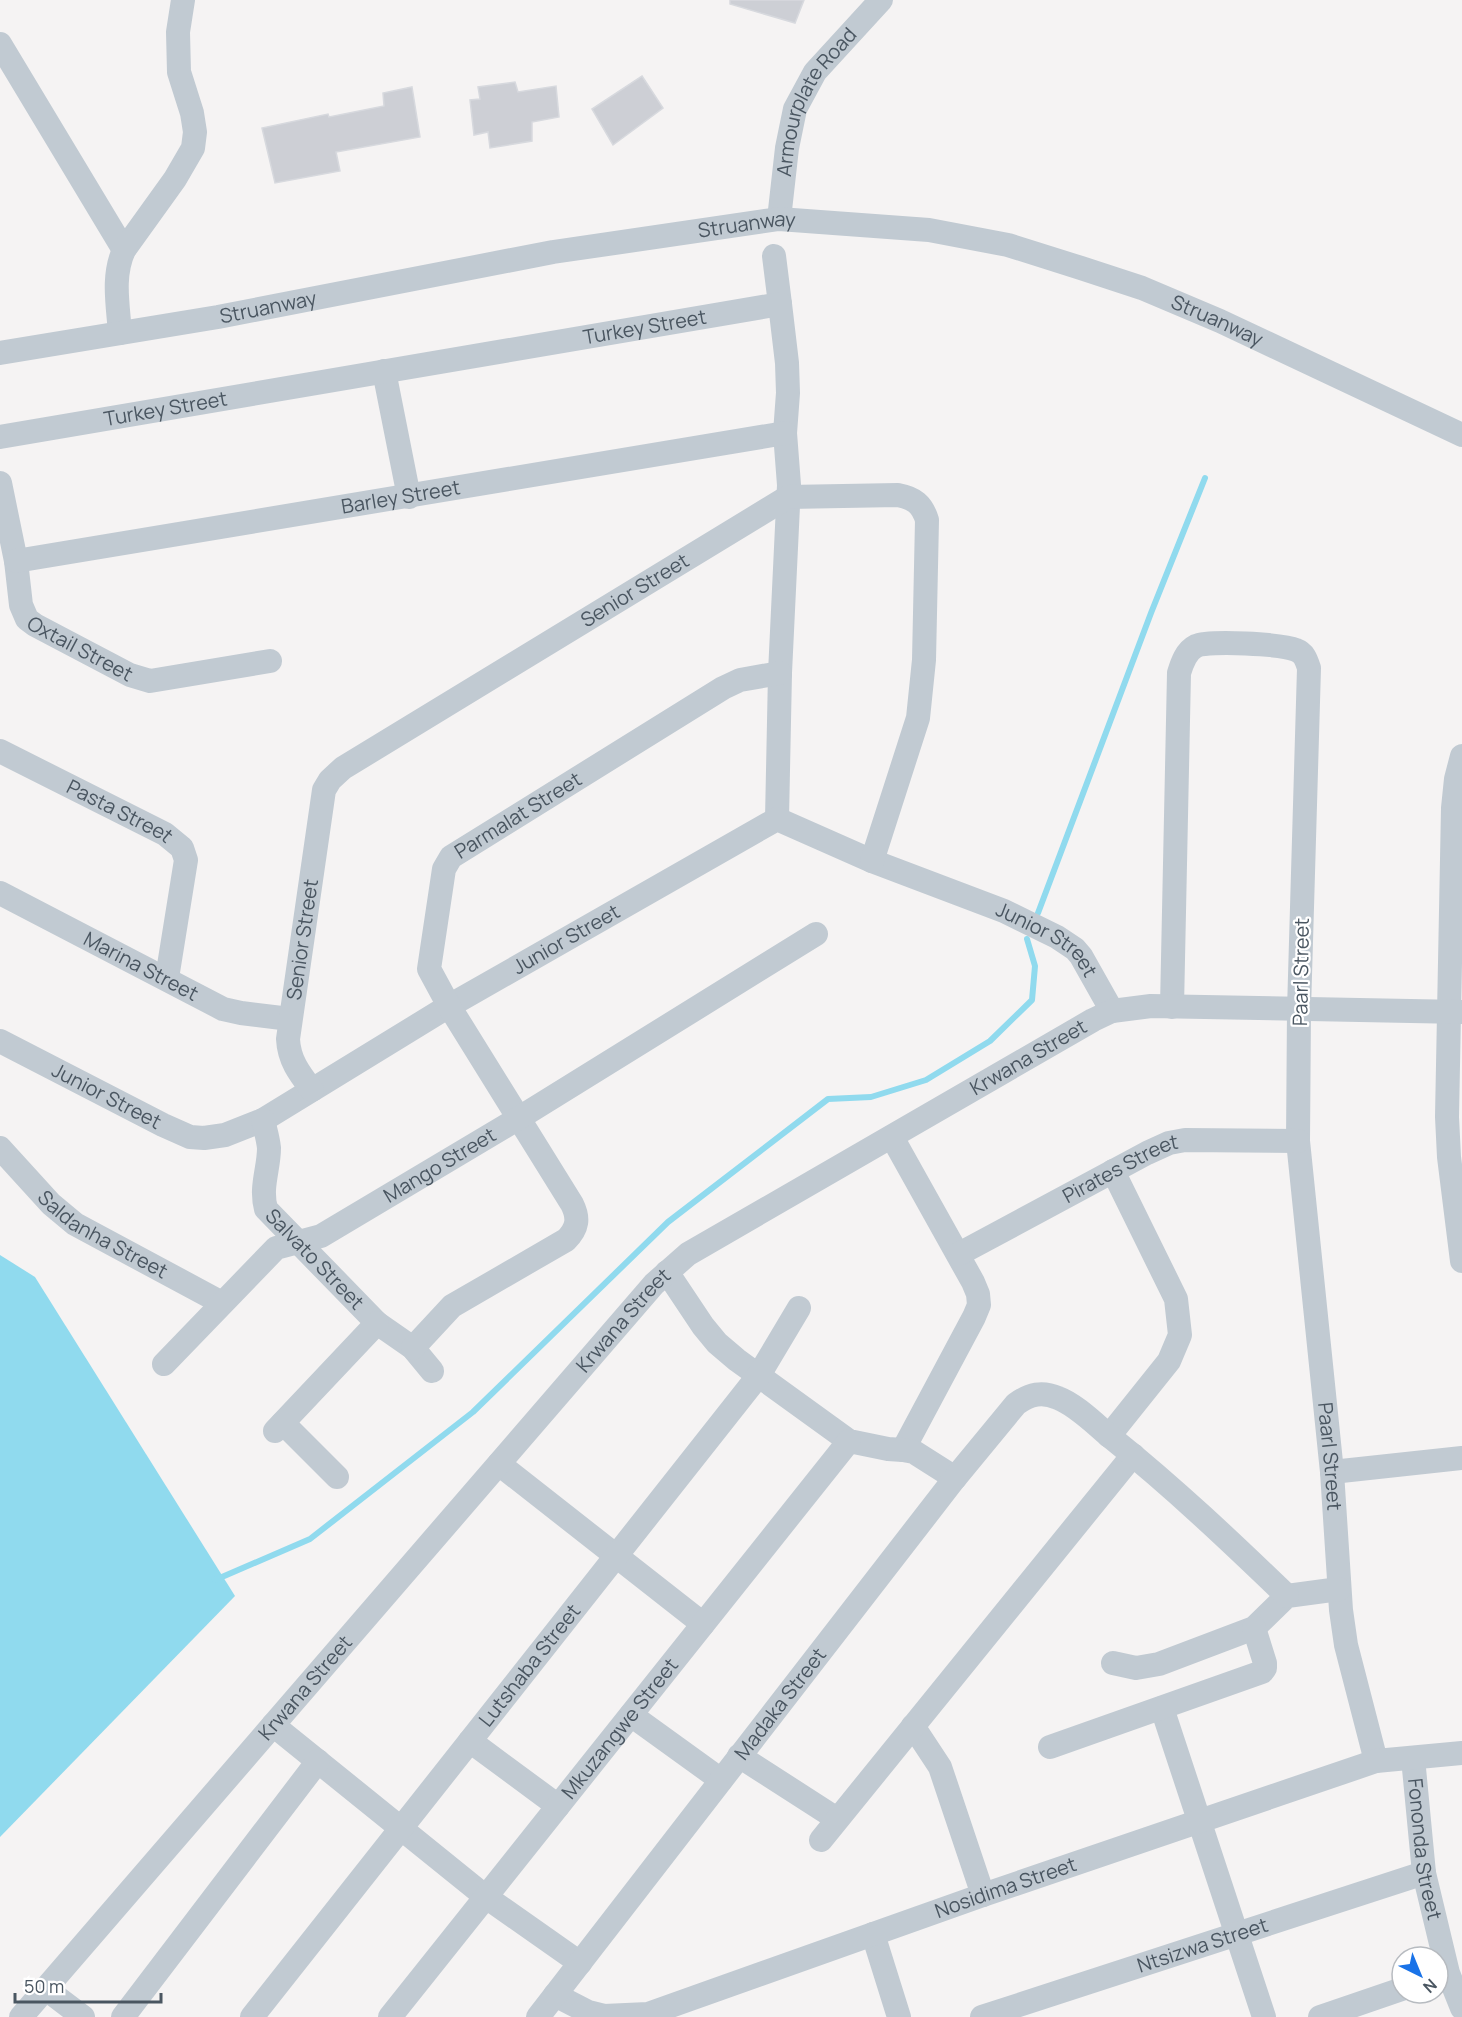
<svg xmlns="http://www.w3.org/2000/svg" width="1462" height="2017" viewBox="0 0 1462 2017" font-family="Manrope,sans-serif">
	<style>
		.water { fill: #90daee }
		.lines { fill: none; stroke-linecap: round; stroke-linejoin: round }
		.stream { stroke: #90daee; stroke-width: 6 }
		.building { fill: #cdcfd5; stroke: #d7d9de; stroke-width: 1.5 }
		.minor { stroke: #c1cad2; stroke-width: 24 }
		.labels { text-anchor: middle; stroke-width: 4.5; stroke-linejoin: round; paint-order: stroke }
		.street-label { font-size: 20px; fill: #4a5661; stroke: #fff }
	</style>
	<rect width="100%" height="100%" fill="#f5f3f3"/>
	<path class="water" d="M0 1255 35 1277 235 1596 0 1837Z"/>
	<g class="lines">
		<g class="stream">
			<path d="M1038 913 1151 613 1205 478"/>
			<path d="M215 1580 310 1539 473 1412 668 1222 828 1099 871 1097 926 1080 990 1041 1032 1000 1035 966 1027 939"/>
		</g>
	</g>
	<g class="building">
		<path d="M730 0H804L795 23 730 4Z"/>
		<path d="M642 76 663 108 613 145 592 109Z"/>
		<path d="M515 82 518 92 556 86 559 117 532 122V141L490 148 488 132 474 135 470 100 480 99 478 87Z"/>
		<path d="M412 87 420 137 336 152 340 171 275 183 262 128 328 114 329 117 384 106 383 93Z"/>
	</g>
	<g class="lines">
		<g class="minor">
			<path d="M0 44 124 250"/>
			<path id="s1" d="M779 219 787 148 795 109 815 72 881 0"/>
			<path d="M774 256 780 304"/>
			<path d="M120 333C118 305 112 276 124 250L175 179 193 148 195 132 192 113 179 72 178 32 183 0"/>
			<path id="s2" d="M0 353 218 317 553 252 779 219 929 230 1008 245 1081 268 1142 288 1220 321 1462 435"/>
			<path d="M384 371 409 497"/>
			<path id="s3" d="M0 437 780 304 787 363 788 393 785 433 789 485 780 673 777 819"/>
			<path id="s4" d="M0 483 16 561 21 605 27 619 35 625 130 675 150 681 270 661"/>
			<path id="s5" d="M16 561 785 433"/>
			<path id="s6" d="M0 751 165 834 182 848 186 860 167 978"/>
			<path d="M1462 756 1456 779 1453 808 1447 1117 1449 1157 1462 1261"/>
			<path id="s7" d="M0 893 223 1009 241 1013 290 1019"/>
			<path id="s8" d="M1172 1007 1179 673C1182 663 1186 651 1196 646 1209 640 1282 644 1296 650 1304 653 1306 659 1309 668L1299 1010 1298 1141 1332 1472 1341 1610 1346 1645 1376 1761"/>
			<path id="s9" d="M0 1041 163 1125 190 1137 204 1138 225 1135 263 1120 449 1006 777 819 872 861 1004 911 1057 937 1075 949 1081 956 1112 1011"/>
			<path id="s10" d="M312 1090C299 1073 289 1060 288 1039L324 790 330 780 343 768 788 497 898 495C914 498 922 504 927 520L924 660 918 718 872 861"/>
			<path id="s11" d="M263 1120C265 1129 268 1138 269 1148 269 1169 260 1187 266 1209L377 1323 413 1348 432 1371"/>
			<path d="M892 1137 973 1282 978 1294 979 1305 974 1317 903 1450"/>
			<path id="s12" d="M0 1148 51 1204 75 1224 222 1303"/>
			<path id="s13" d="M959 1254 1147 1153 1169 1143 1185 1140 1298 1141"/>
			<path d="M667 1272 703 1326 717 1343 737 1360 831 1428 849 1441 888 1449 903 1450 914 1452 955 1478"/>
			<path id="s14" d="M413 1348 452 1306 566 1240C578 1228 579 1218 572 1204L449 1006 429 969 444 869 451 857 723 688 740 680 780 673"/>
			<path id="s15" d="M164 1364 276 1248 321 1236 519 1118 816 934"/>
			<path d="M283 1423 337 1477"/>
			<path d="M275 1431 377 1323"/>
			<path d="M1109 1436 1169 1361 1180 1335 1176 1299 1113 1171"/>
			<path d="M499 1464 703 1624"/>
			<path d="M1332 1472 1462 1458"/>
			<path d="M1113 1663 1136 1668 1159 1664 1254 1628 1287 1596 1339 1589"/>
			<path d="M1162 1708 1264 2017"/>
			<path d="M631 1715 721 1780"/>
			<path d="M273 1725 486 1897 580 1963"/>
			<path d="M913 1726 940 1767 983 1895"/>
			<path d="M470 1741 558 1806"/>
			<path d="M1050 1747 1262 1672 1265 1668V1663L1254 1628"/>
			<path d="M739 1756 837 1819"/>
			<path id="s16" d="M1413 1758 1424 1873 1448 1973 1462 2008"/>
			<path d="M821 1840 1133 1455"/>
			<path d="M873 1934 899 2017"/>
			<path d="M46 1989 83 2017"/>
			<path id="s17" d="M555 1995 588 2012 604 2016 648 2014 983 1895 1376 1761 1462 1753"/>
			<path id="s18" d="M21 2017 654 1284 688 1254 1093 1020 1112 1011 1151 1006 1462 1012"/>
			<path d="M123 2017 318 1761"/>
			<path id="s19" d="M252 2017 759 1375 799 1308"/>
			<path id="s20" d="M390 2017 849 1441"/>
			<path id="s21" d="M538 2017 955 1478 1016 1404C1030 1394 1042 1391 1058 1398 1077 1405 1098 1427 1113 1439 1174 1488 1231 1542 1287 1596"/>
			<path id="s22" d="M982 2017 1424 1873"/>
			<path d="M1320 2017 1402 1989"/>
		</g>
	</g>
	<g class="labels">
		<g class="street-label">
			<text dy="7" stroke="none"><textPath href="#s1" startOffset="126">Armourplate Road</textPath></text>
			<text dy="7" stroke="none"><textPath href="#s2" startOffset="758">Struanway</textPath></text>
			<text dy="7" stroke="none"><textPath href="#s2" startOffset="272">Struanway</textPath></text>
			<text dy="7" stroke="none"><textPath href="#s2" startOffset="1244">Struanway</textPath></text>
			<text dy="7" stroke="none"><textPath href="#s3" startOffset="654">Turkey Street</textPath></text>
			<text dy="7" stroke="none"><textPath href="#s3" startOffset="168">Turkey Street</textPath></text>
			<text dy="7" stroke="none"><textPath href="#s5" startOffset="390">Barley Street</textPath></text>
			<text dy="7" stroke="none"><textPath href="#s10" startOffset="680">Senior Street</textPath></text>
			<text dy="7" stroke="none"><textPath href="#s4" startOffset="200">Oxtail Street</textPath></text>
			<text dy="7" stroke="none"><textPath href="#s6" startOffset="134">Pasta Street</textPath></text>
			<text dy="7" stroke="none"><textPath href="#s14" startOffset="698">Parmalat Street</textPath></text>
			<text dy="7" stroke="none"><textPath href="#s9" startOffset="642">Junior Street</textPath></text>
			<text dy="7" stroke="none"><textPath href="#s10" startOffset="158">Senior Street</textPath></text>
			<text dy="7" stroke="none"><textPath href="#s9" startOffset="1182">Junior Street</textPath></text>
			<text dy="7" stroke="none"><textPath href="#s7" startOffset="159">Marina Street</textPath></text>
			<text transform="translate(1301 972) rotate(-89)" y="7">Paarl Street</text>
			<text dy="7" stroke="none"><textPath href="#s18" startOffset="1407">Krwana Street</textPath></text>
			<text dy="7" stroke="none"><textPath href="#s9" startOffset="120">Junior Street</textPath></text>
			<text dy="7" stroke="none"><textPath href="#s15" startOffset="346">Mango Street</textPath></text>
			<text dy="7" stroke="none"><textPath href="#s13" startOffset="183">Pirates Street</textPath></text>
			<text dy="7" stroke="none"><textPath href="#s12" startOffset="136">Saldanha Street</textPath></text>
			<text dy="7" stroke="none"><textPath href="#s11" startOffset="160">Salvato Street</textPath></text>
			<text dy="7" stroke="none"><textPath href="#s18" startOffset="921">Krwana Street</textPath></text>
			<text dy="7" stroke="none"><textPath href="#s8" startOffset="1281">Paarl Street</textPath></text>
			<text dy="7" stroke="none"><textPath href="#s19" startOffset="448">Lutshaba Street</textPath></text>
			<text dy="7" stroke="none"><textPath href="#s18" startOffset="435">Krwana Street</textPath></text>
			<text dy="7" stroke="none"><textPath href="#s21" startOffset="396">Madaka Street</textPath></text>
			<text dy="7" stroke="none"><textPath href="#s20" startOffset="369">Mkuzangwe Street</textPath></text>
			<text dy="7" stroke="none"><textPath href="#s16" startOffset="92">Fononda Street</textPath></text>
			<text dy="7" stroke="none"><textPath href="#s17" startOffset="477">Nosidima Street</textPath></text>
			<text dy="7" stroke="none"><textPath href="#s22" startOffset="232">Ntsizwa Street</textPath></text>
		</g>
	</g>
	<g transform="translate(1420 1975) rotate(137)"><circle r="28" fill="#ffffff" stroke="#b7bbc0" stroke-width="1.5"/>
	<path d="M0-4.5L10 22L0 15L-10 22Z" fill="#1a73e8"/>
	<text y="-9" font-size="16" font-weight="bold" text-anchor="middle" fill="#4a5661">N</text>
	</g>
	<path d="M15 1993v9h146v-9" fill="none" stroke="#4a5661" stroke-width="3"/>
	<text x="24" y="1993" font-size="18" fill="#4a5661" stroke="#ffffff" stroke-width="4.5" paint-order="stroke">50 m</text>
</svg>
